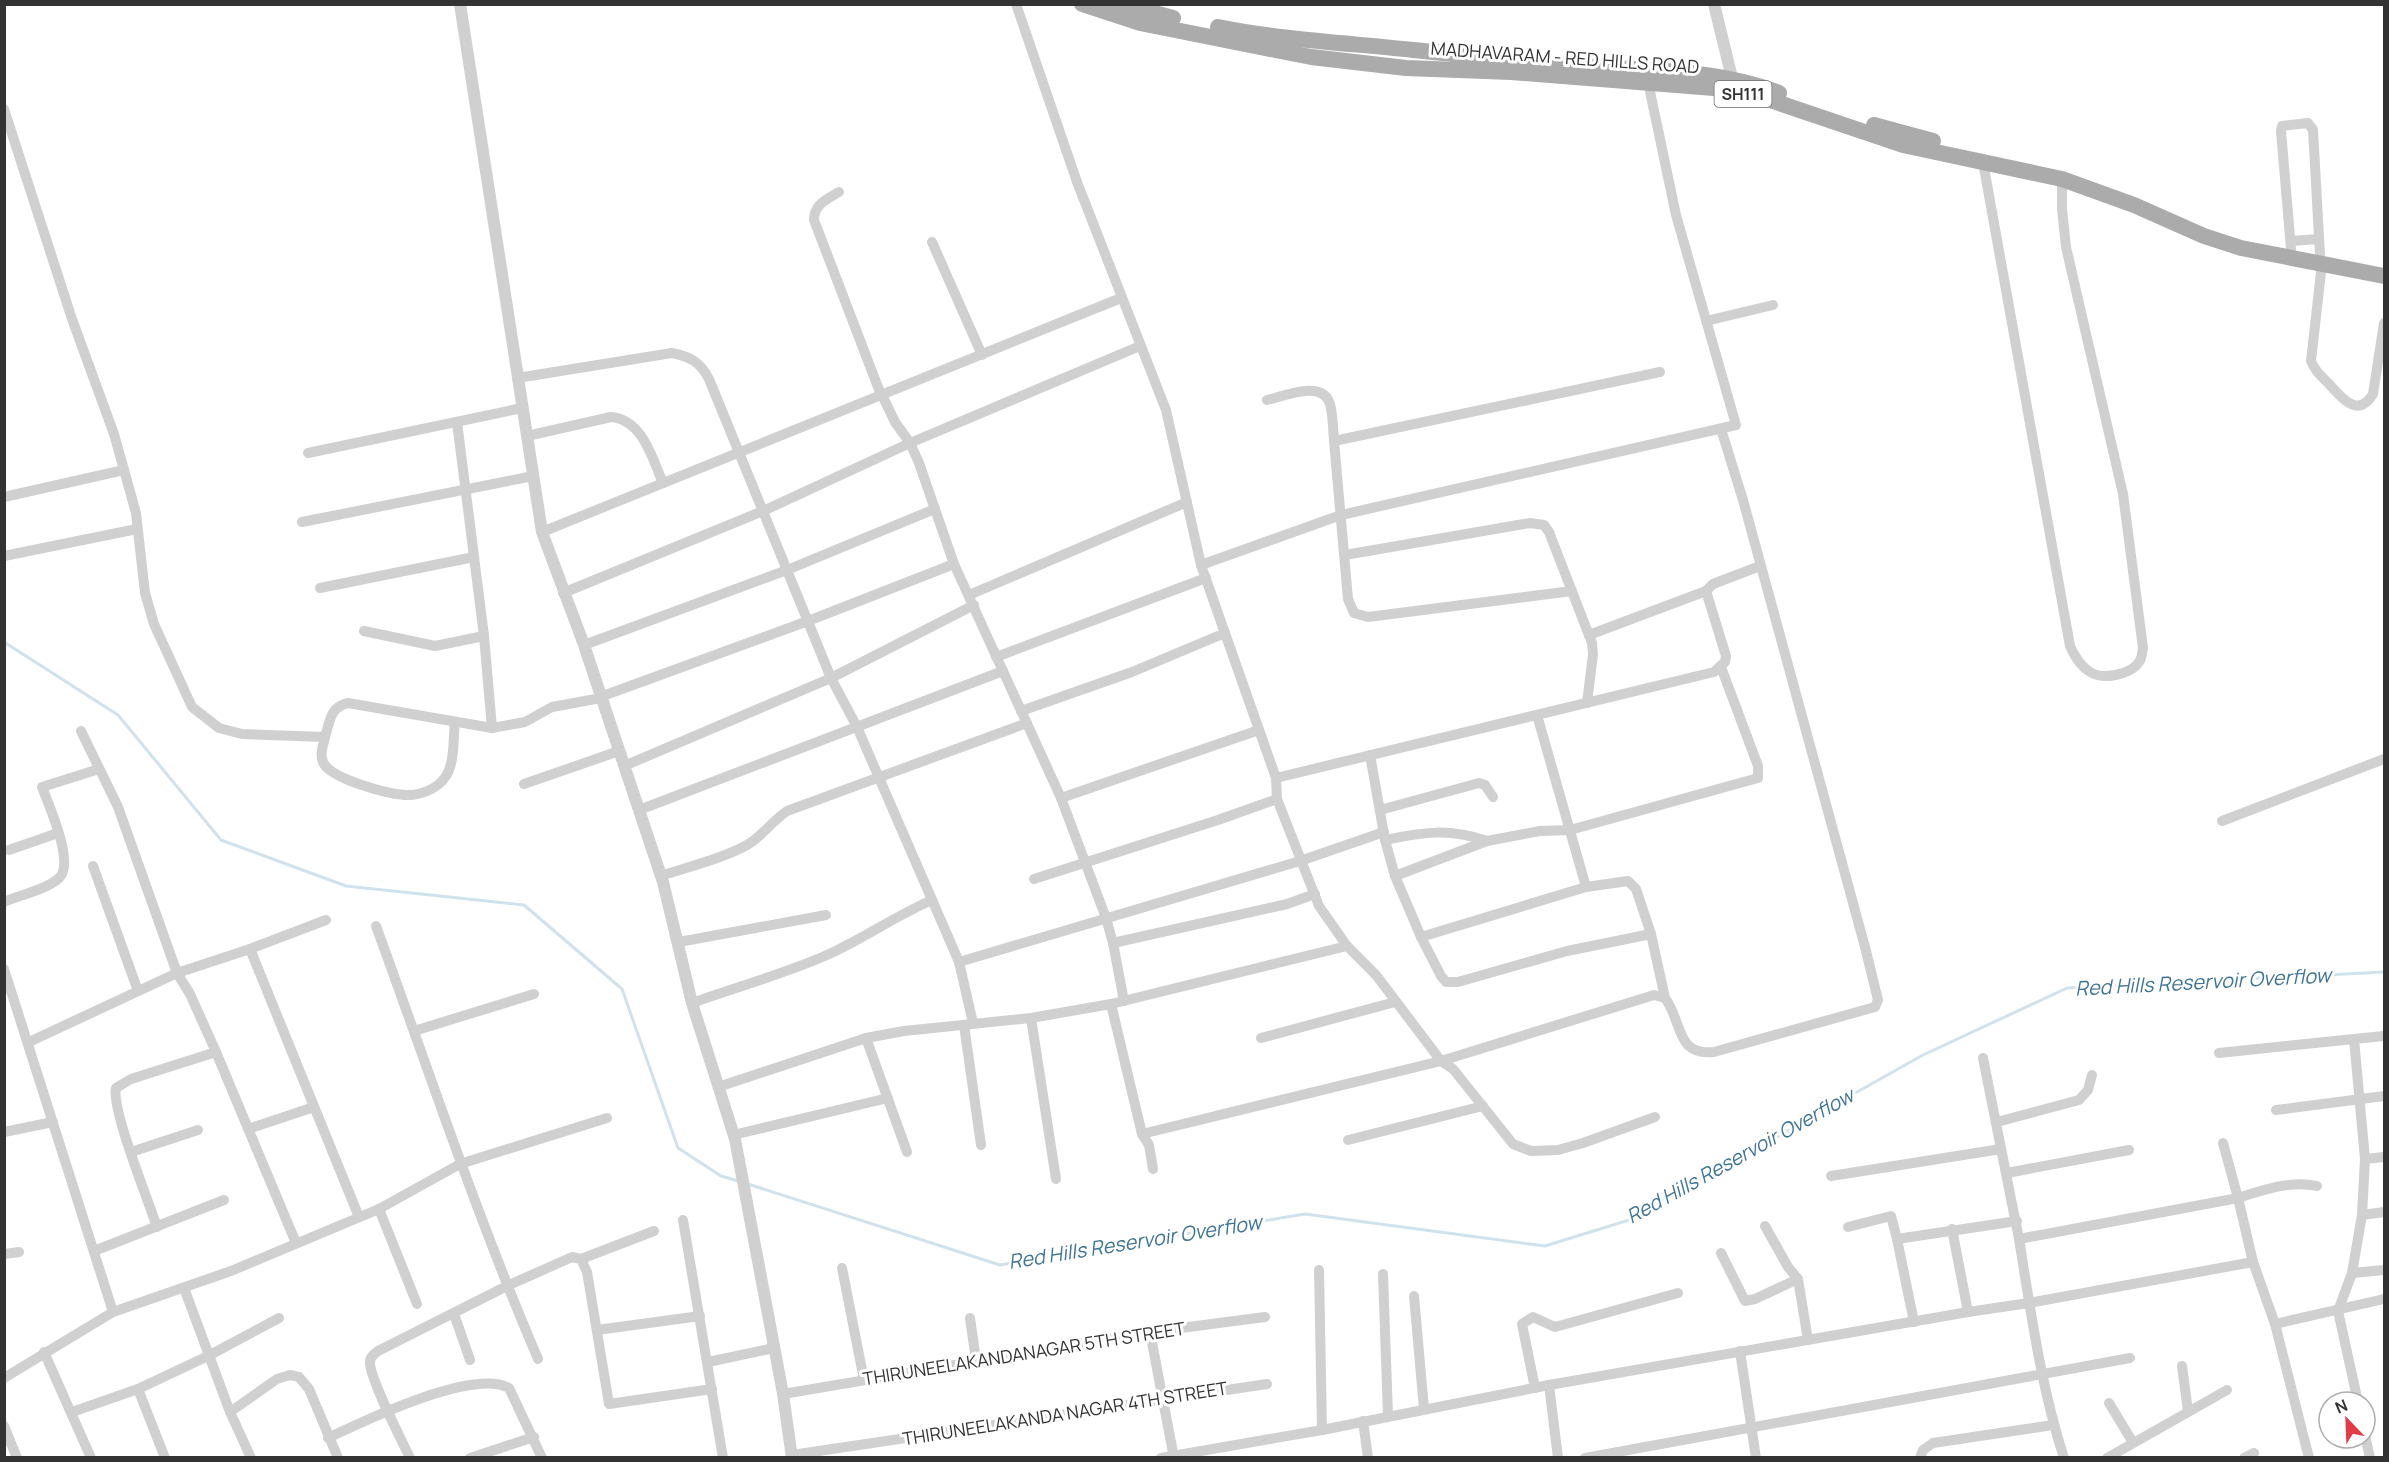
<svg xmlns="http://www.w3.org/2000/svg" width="2389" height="1462" viewBox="0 0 2389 1462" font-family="Manrope,sans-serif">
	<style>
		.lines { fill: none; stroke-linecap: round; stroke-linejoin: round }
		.stream { stroke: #cfe2ee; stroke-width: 3 }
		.minor { stroke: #d0d0d0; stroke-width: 10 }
		.tertiary { stroke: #d0d0d0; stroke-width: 12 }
		.primary { stroke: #ababab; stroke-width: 16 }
		.labels { text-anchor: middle; stroke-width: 6; stroke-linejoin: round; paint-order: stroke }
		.shield { fill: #fff; stroke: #707070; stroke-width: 1.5 }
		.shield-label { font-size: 16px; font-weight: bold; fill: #333 }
		.street-label { font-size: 18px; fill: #333; stroke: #fff }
		.water-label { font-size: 20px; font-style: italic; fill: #3f7597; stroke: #fff }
	</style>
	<rect width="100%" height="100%" fill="#fff"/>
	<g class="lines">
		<g class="stream">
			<path d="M4 642 118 715 221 840 346 886 524 905 622 989 678 1148 721 1176 738 1181"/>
			<path d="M748 1184 1000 1265 1305 1214 1545 1246 1629 1220 1923 1055 2067 988 2384 972"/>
		</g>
		<g class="minor">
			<path d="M4 109 72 319 114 434 136 513 145 593 154 624 192 707 219 728 242 734 325 737C330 721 330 707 348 703L492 728 525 722 552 707 601 698"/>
			<path d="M1983 162 2070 646C2081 671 2096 682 2123 673 2129 671 2136 667 2139 662 2142 659 2142 652 2143 648L2123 494 2066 247 2062 209V179"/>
			<path d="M839 192C827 199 814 204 814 220L881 395"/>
			<path d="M2291 241 2319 239"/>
			<path d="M932 242 982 355"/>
			<path d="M2291 249 2281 131 2282 126 2308 123 2313 130 2320 255"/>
			<path d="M2322 263 2311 361C2315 371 2321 376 2329 384 2342 398 2358 419 2373 394L2384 323"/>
			<path d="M1706 321 1773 305"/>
			<path d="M517 378 672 353C691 357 700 362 709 379L831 678 857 727 959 962 973 1023"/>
			<path d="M882 395 895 422 910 443 919 463 954 564 1061 798 1106 918 1113 943 1124 1001"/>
			<path d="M1267 400C1284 396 1323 379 1330 404 1333 415 1333 429 1334 441"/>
			<path d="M457 422 484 636 492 728"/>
			<path d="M527 436 611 417C643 420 652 458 663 483"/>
			<path d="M308 453 522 408"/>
			<path d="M4 497 124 470"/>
			<path d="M302 522 533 476"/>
			<path d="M542 532 1121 298"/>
			<path d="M1345 555 1530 523 1544 525 1549 532 1592 643 1593 654 1587 703"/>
			<path d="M4 556 137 529"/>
			<path d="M1201 565 1341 515 1736 425 1676 215 1648 82"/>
			<path d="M320 588 474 557"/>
			<path d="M1572 591 1368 617 1354 613 1348 599 1334 441 1660 372"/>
			<path d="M563 593 763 511 910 443 1140 346"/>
			<path d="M969 595 1187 502"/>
			<path d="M364 631 435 646 484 636"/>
			<path d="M1589 635 1706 591"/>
			<path d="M584 645 787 570 935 509"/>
			<path d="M996 657 1206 578"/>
			<path d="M600 697 808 621 954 564"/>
			<path d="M1021 711 1132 672 1225 633"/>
			<path d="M1537 715 1586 887"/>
			<path d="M81 731 118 807 177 973 250 949 326 920"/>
			<path d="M325 737C323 746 319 756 324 764 333 779 387 794 405 795 419 796 438 789 446 776 455 762 453 738 455 722"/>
			<path d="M1370 755 1385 840 1395 876 1421 937 1441 976 1446 982H1458L1567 951 1651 934 1665 998"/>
			<path d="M624 766 831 678 974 605"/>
			<path d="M1276 778 1714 672 1725 662 1726 656 1706 591 1713 584 1760 566"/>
			<path d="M524 784 619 751"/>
			<path d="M1061 798 1259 730"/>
			<path d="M639 810 1003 671"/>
			<path d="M1380 810 1479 783 1485 785 1493 797"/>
			<path d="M2222 821 2384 759"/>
			<path d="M1385 840C1424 832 1449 828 1487 841"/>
			<path d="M9 850 58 833"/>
			<path d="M93 866 138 991"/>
			<path d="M661 876C684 868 735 855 753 841 765 832 774 820 787 811L1027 723"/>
			<path d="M1395 876 1487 841 1540 831 1570 830 1758 778V766L1721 667"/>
			<path d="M1034 879 1218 820 1277 799"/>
			<path d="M4 902C19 895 49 889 60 877 74 861 49 806 42 787L99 769"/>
			<path d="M376 926C429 1071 477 1217 538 1359"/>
			<path d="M1421 937 1586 887 1628 881 1636 889 1651 934"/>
			<path d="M679 942 826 915"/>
			<path d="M1113 943 1287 904 1315 894"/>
			<path d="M1347 946 1376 975 1441 1061 1453 1069 1513 1144 1531 1151 1558 1150 1583 1143 1655 1117"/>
			<path d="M250 949 359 1217"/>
			<path d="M959 962 1300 861 1384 832"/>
			<path d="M4 969 113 1312"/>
			<path d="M692 1003C736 987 784 974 827 955 863 939 895 916 932 900"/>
			<path d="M1111 1004 1142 1134 1149 1145 1153 1169"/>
			<path d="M1031 1018 1056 1179"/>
			<path d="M964 1025 981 1145"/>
			<path d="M414 1031 534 994"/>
			<path d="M866 1038 907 1152"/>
			<path d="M1261 1038 1395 1002"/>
			<path d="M29 1042 177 973 190 994 216 1052 296 1243"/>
			<path d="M2219 1053 2354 1039"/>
			<path d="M1983 1058 2019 1239"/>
			<path d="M718 1087 866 1038 904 1031 1031 1018 1111 1004 1347 946 1319 906 1277 799 1276 778 1201 565 1166 410 1077 182 1016 4"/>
			<path d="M2276 1110 2384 1096"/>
			<path d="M1997 1122 2079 1100 2088 1090 2092 1075"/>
			<path d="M248 1129 314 1107"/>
			<path d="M4 1132 53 1122"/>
			<path d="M1142 1134 1441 1061 1654 995 1665 998C1683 1022 1675 1056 1714 1052L1875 1007 1878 1000 1865 947 1743 500 1721 429"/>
			<path d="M733 1135 888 1098"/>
			<path d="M1348 1140 1483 1106"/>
			<path d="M2223 1143 2238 1198C2262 1190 2291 1180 2317 1186"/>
			<path d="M131 1152 198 1130"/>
			<path d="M2365 1159 2384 1157"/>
			<path d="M2007 1173 2129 1150"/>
			<path d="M1831 1176 2001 1149"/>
			<path d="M379 1209 417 1304"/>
			<path d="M2362 1215 2384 1212"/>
			<path d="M683 1220 723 1458"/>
			<path d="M1765 1226 1788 1267 1798 1279 1808 1340"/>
			<path d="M157 1227C149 1202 111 1109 116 1088L131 1079 216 1052"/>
			<path d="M1848 1227 1891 1216 1897 1239"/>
			<path d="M1952 1229 1968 1312"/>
			<path d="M94 1251 224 1200"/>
			<path d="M1721 1253 1745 1301 1755 1299 1798 1279"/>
			<path d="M4 1254 19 1252"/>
			<path d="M581 1259 654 1231"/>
			<path d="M842 1268 864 1380"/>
			<path d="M1319 1270 1322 1430"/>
			<path d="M2352 1273 2384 1270"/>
			<path d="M1383 1274 1388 1416"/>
			<path d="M184 1288 230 1412 251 1458"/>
			<path d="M1414 1296 1424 1409"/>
			<path d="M454 1314 470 1360"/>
			<path d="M970 1318 976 1360"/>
			<path d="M1914 1322 1897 1239 2017 1221"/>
			<path d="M2275 1324 2384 1299"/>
			<path d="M597 1330 700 1316"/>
			<path d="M1150 1332 1174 1458"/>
			<path d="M1740 1351 1756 1458"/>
			<path d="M44 1352 91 1458"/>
			<path d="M708 1362 774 1348"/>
			<path d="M2182 1366 2188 1411"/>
			<path d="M4 1378 113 1312 231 1271 379 1209 460 1164 607 1118"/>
			<path d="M1549 1385 1558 1458"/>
			<path d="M1535 1388 1522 1324 1533 1317 1555 1327 1678 1293"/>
			<path d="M138 1389 165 1458"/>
			<path d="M783 1394 1150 1332 1265 1317"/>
			<path d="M2358 1402 2338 1311 2352 1273 2362 1215 2365 1159 2354 1039 2384 1036"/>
			<path d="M2109 1403 2132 1441"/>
			<path d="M72 1412 138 1389 208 1356 279 1318"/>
			<path d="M230 1412 277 1379 290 1375 299 1377 309 1389 338 1458"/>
			<path d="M1363 1421 1368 1458"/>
			<path d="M4 1426 17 1458"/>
			<path d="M2365 1435 2370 1458"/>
			<path d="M328 1438C364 1421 473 1368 509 1388L542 1458"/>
			<path d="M792 1455 1267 1384"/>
			<path d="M410 1458C402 1441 369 1377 370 1362 370 1357 374 1354 378 1351L507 1286 572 1257 581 1259 587 1272 609 1404 712 1389"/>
			<path d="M470 1458 534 1437"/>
			<path d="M1161 1458 1322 1430 1549 1385 1968 1312 2029 1303 2253 1262"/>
			<path d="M1585 1458 2130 1358"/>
			<path d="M1920 1458 1923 1450 1933 1443 2053 1425"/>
			<path d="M2064 1458C2041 1387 2031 1313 2019 1239L2238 1198 2253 1262 2275 1324 2309 1458"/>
			<path d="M2107 1458 2227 1390"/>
			<path d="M2244 1458 2254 1453"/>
		</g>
		<g class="tertiary">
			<path d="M460 4 542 532 584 645 663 882 692 1003 735 1139 783 1394 792 1458"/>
			<path d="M1714 4 1732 78"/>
		</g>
		<g class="primary">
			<path d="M1082 4 1140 23 1311 57 1406 68 1511 72 1714 88 1770 100 1903 145 2062 179 2134 205 2204 236 2241 248 2384 276"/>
			<path d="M1121 4 1173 18"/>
			<path d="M1218 27C1283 40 1348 43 1413 50 1468 55 1521 62 1576 66 1642 70 1717 69 1779 93"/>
			<path d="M1874 125 1933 141"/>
		</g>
	</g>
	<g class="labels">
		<rect class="shield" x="1714.5" y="81" width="57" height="26" rx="4.5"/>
		<g class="shield-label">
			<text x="1743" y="100">SH111</text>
		</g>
		<g class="street-label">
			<text transform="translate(1565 58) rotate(4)" y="6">MADHAVARAM - RED HILLS ROAD</text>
			<text transform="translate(1024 1354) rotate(-9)" y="6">THIRUNEELAKANDANAGAR 5TH STREET</text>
			<text transform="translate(1065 1414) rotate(-9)" y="6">THIRUNEELAKANDA NAGAR 4TH STREET</text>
		</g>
		<g class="water-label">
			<text transform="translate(2203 982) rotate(-3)" y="7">Red Hills Reservoir Overflow</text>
			<text transform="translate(1740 1156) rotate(-29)" y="7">Red Hills Reservoir Overflow</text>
			<text transform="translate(1135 1242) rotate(-9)" y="7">Red Hills Reservoir Overflow</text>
		</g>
	</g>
	<rect width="2389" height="1462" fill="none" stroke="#333333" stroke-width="12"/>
	<g transform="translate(2347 1420) rotate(337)"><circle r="28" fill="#ffffff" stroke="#adadad" stroke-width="1.5"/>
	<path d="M0-4.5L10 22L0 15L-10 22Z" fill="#e63946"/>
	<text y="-9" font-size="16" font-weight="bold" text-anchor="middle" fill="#333333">N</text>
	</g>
</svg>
